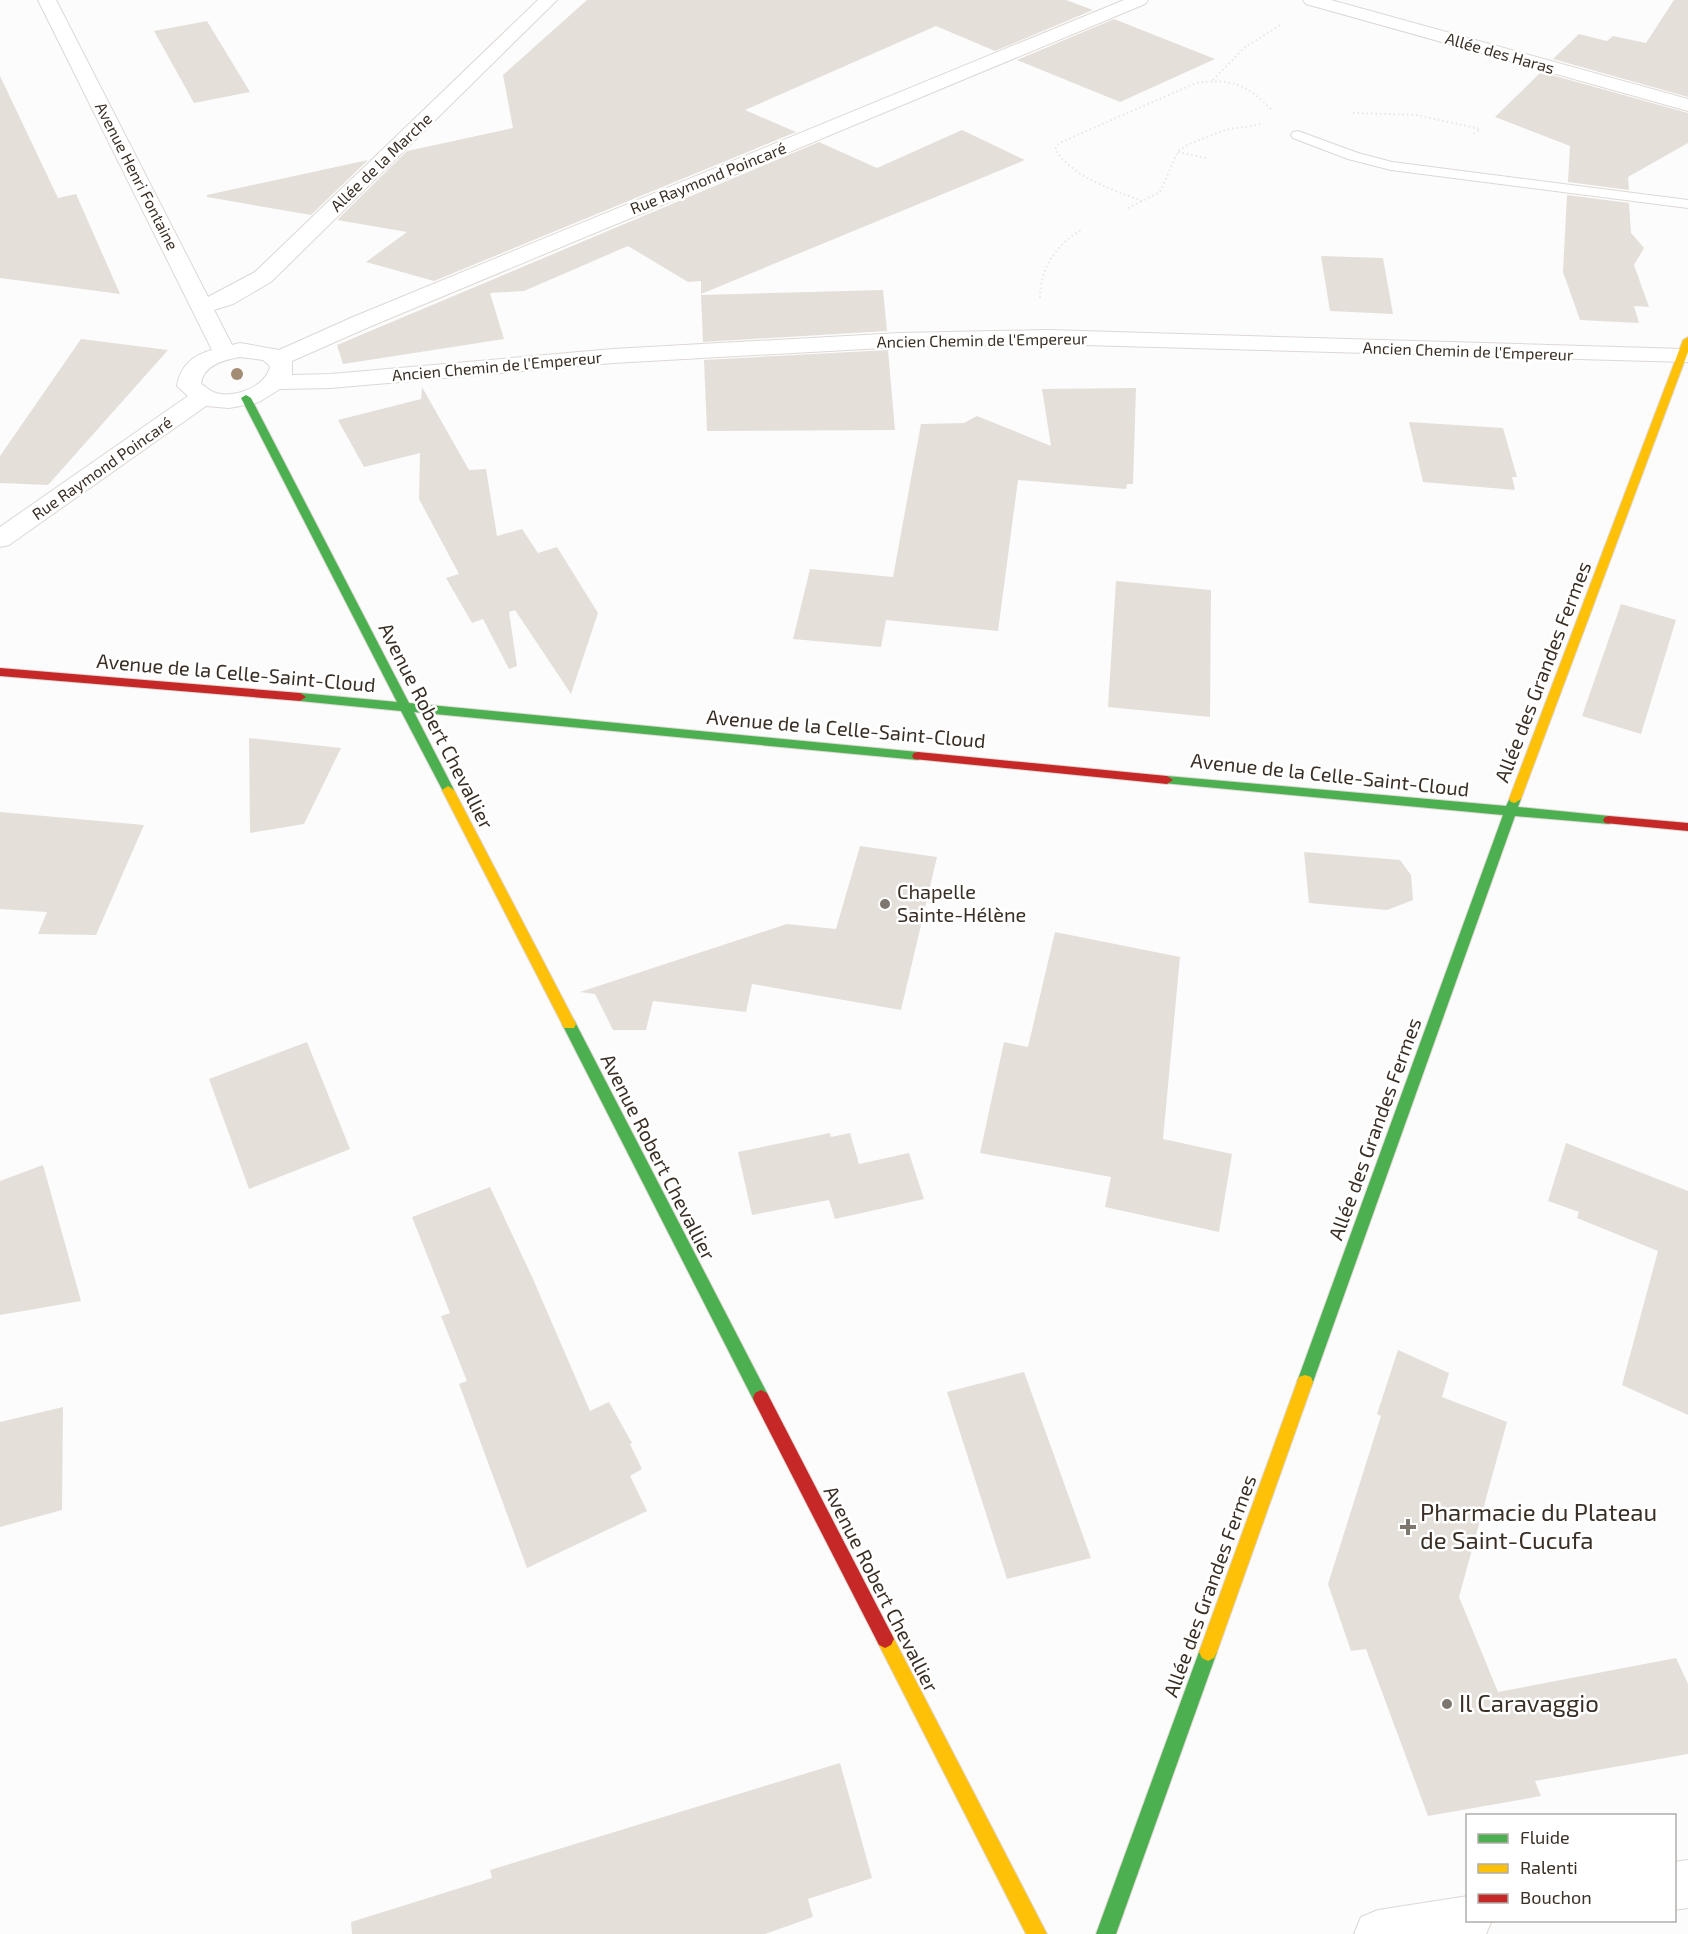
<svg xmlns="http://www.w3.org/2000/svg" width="1688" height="1934" viewBox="0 0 1688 1934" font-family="'Exo 2',sans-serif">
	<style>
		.building { fill: #e5dfda }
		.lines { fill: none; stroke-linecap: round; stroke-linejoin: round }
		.lane-casing { stroke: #ded8d4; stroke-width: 2 }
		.street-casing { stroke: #ded8d4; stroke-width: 2 }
		.fast-casing { stroke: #ded8d4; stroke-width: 2 }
		.slow-casing { stroke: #ded8d4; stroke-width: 2 }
		.jam-casing { stroke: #ded8d4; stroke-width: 2 }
		.path { stroke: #e7e7e6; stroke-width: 2; stroke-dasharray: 1.5 3; stroke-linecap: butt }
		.lane { fill: #fff; fill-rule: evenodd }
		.street { fill: #fff; fill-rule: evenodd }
		.fast { fill: #4caf50; fill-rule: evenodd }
		.slow { fill: #ffc107; fill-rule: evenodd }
		.jam { fill: #c62828; fill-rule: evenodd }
		.tree { fill: #a28c74 }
		.poi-dot { fill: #7e7770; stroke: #fff; stroke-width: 2 }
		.labels { text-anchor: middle; stroke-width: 5; stroke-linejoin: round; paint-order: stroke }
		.far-street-label { font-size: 16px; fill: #3a2f25; stroke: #fff }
		.street-label { font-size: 20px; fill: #3a2f25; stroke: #fff }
		.poi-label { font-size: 20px; fill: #3a2f25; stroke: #fff; text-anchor: start }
		.near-poi-label { font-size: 24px; fill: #3a2f25; stroke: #fff; text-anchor: start }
	</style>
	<rect width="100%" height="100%" fill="#fcfcfc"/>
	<g class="building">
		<path d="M587 0H1066L1093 10 995 51 936 26 745 110 796 132 434 281 366 262 407 232 337 220 407 151 513 128 503 75Z"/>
		<path d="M1674 0H1688V97L1553 59 1579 34 1607 41 1613 36 1646 43Z"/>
		<path d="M1114 19 1215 59 1120 102 1017 60Z"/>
		<path d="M207 21 250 92 194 103 154 31Z"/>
		<path d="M1541 72 1688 113V143L1628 177 1629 190 1568 182 1570 146 1495 117Z"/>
		<path d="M0 76 58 198 76 194 120 294 0 278Z"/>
		<path d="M962 130 1025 160 701 294V281L688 282 628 246 524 291 490 293 504 339 343 364 337 345 819 142 877 168Z"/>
		<path d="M368 160 311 215 207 197V195Z"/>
		<path d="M1567 195 1629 203 1631 233 1644 248 1634 265 1649 307 1634 306 1639 323 1580 320 1563 272Z"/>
		<path d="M1321 256 1383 258 1393 314 1330 311Z"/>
		<path d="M883 290 887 331 703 342 701 295Z"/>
		<path d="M81 339 168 350 48 485 0 483V456Z"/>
		<path d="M888 350 895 430 707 431 704 360Z"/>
		<path d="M422 387 469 470 486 469 497 536 522 529 538 553 557 547 598 613 571 694 515 610 509 612 517 666 509 669 483 619 472 623 446 578 459 574 419 499 420 453 364 467 338 420 421 399Z"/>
		<path d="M1136 388 1133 484H1127L1126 489 1018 480 998 631 886 620 881 647 793 639 810 569 893 577 921 424 964 423 977 416 1051 446 1042 389Z"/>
		<path d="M1409 422 1503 428 1517 477H1512L1515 490 1423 482Z"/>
		<path d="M1116 581 1211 590 1210 717 1108 707Z"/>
		<path d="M1621 604 1676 620 1641 734 1582 716Z"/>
		<path d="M249 738 341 748 304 824 250 833Z"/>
		<path d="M0 812 144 825 96 935 38 934 47 912 0 909Z"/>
		<path d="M860 846 937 857 901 1010 752 984 746 1012 653 1001 646 1030H613L595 994 580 992 787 924 836 929Z"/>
		<path d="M1304 852 1400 860 1411 875 1413 900 1387 910 1309 903Z"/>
		<path d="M1055 932 1180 957 1163 1139 1232 1154 1219 1232 1105 1207 1111 1177 980 1153 1004 1042 1028 1047Z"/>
		<path d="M307 1042 350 1149 249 1189 209 1079Z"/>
		<path d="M830 1133 831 1137 850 1133 859 1164 909 1153 924 1199 835 1219 829 1200 752 1215 738 1152Z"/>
		<path d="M1566 1143 1688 1191V1415L1622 1385 1658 1251 1577 1218 1579 1212 1548 1201Z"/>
		<path d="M43 1165 81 1301 0 1315V1181Z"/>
		<path d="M490 1187 533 1279 590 1411 609 1402 632 1443 630 1444 642 1469 630 1476 647 1511 527 1568 459 1384 467 1381 441 1316 450 1313 412 1217Z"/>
		<path d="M1398 1350 1449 1373 1442 1397 1507 1422 1459 1597 1498 1692 1676 1658 1688 1684V1754L1535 1781 1541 1796 1428 1816 1366 1649 1351 1651 1328 1584 1381 1416 1377 1414Z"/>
		<path d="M1024 1372 1091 1558 1007 1579 947 1392Z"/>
		<path d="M63 1407 62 1510 0 1527V1422Z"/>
		<path d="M840 1763 872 1878 808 1899 813 1917 765 1934H352L351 1922 492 1878 490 1870Z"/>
	</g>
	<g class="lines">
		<defs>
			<path id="lane" d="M1298 131 1358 153 1392 162 1688 200V208L1391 170 1348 159 1293 138 1291 135 1293 132Z"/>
			<g id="street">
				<path d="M38 0H56L208 297 255 272 538 0H557L271 282 233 304 214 310 232 345 240 343 279 350 353 317 1124 0H1148L1145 4 369 327 292 361V375L331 374 613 349 900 333 1048 330 1684 349 1688 350V362L1048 344 900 347 613 363 331 388 280 389 259 402 251 404 229 408 206 406 9 545 0 547V527L188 396 177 386C180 366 193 355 212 350ZM240 357 263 360 270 366C267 387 232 400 213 392 209 390 205 386 201 384 203 365 224 360 240 357Z"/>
				<path d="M1303 0H1331L1688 99V111L1306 4Z"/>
				<path d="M1688 1860V1908L1674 1910V1862Z"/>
				<path d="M1468 1896V1920H1492L1486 1934H1354L1361 1917 1378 1910Z"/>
			</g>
			<g id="fast">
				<path d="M246 395 251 398 409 703 918 752 924 756 918 760 414 712 454 790 452 793H444L401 711 300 701 294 697 300 693 397 702 241 398Z"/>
				<path d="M1167 776 1506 806 1511 796 1515 795 1521 799 1518 807 1609 816 1615 820 1609 824 1515 816 1313 1382 1311 1387 1305 1389 1299 1387 1297 1382 1503 815 1163 783 1161 780 1163 777Z"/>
				<path d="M569 1019 574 1020 767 1393 769 1398 767 1403 761 1406 755 1403 562 1024 564 1020Z"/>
				<path d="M1208 1643 1214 1646 1217 1652 1116 1934H1096L1199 1652 1202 1646Z"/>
			</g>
			<g id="slow">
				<path d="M1688 337V352L1521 799 1515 803 1511 802 1509 799 1683 340Z"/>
				<path d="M448 786 454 790 576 1024 574 1028H564L562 1024 442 790Z"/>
				<path d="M1305 1375 1311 1377 1313 1382 1217 1652 1214 1658 1208 1661 1202 1658 1199 1652 1297 1382 1299 1377Z"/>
				<path d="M885 1630 891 1633 1047 1934H1026L879 1645 876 1639 879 1633Z"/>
			</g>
			<g id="jam">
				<path d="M0 668 300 693 306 697 300 701 0 676Z"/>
				<path d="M918 752 1167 776 1173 780 1167 784 914 759 912 756 914 753Z"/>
				<path d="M1609 816 1688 823V831L1605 823 1603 820 1605 817Z"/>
				<path d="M761 1390 767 1393 891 1633 894 1639 891 1645 885 1648 879 1645 755 1403 753 1398 755 1393Z"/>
			</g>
		</defs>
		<use href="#lane" class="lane-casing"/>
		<use href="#street" class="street-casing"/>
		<use href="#fast" class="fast-casing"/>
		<use href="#slow" class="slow-casing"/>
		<use href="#jam" class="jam-casing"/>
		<g class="path">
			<path d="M1213 80 1244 48 1280 25"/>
			<path d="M1353 113 1417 115 1480 129 1471 136"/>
			<path d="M1178 152 1206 158"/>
			<path d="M1142 201C1112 189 1073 178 1055 149L1059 143 1196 83C1231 78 1246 84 1271 109"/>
			<path d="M1128 208 1160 192 1178 151 1189 144 1225 130 1262 124"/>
			<path d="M1040 298C1040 268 1056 245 1081 230"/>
		</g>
		<use href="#lane" class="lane"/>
		<use href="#street" class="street"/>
		<use href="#fast" class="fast"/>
		<use href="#slow" class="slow"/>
		<use href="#jam" class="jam"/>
	</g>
	<circle class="tree" cx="237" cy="374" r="6"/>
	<g class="poi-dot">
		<circle cx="885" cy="904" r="6"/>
		<path d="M1405 1518h6v6h6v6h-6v6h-6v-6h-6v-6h6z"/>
		<circle cx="1447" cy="1704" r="6"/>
	</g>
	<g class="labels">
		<g class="far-street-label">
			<text transform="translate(1500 53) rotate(16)" y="6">Allée des Haras</text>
			<text transform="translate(381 162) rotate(-44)" y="6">Allée de la Marche</text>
			<text transform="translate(137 176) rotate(63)" y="6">Avenue Henri Fontaine</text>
			<text transform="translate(708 178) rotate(-22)" y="6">Rue Raymond Poincaré</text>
			<text transform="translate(982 340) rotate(-1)" y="6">Ancien Chemin de l'Empereur</text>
			<text transform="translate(1468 351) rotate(2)" y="6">Ancien Chemin de l'Empereur</text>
			<text transform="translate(497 366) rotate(-5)" y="6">Ancien Chemin de l'Empereur</text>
			<text transform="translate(102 468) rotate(-35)" y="6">Rue Raymond Poincaré</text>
		</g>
		<g class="street-label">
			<text transform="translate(1543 672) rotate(-69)" y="7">Allée des Grandes Fermes</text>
			<text transform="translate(236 673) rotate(5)" y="7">Avenue de la Celle-Saint-Cloud</text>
			<text transform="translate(436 726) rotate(63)" y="7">Avenue Robert Chevallier</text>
			<text transform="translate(846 729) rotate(5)" y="7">Avenue de la Celle-Saint-Cloud</text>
			<text transform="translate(1330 775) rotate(6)" y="7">Avenue de la Celle-Saint-Cloud</text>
			<text transform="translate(1375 1129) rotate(-70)" y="7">Allée des Grandes Fermes</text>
			<text transform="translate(658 1157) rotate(63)" y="7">Avenue Robert Chevallier</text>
			<text transform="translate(1210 1586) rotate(-70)" y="7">Allée des Grandes Fermes</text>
			<text transform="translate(881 1589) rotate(63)" y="7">Avenue Robert Chevallier</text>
		</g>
		<g class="poi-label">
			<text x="897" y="899">Chapelle<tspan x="897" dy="23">Sainte-Hélène</tspan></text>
		</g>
		<g class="near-poi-label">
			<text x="1420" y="1521">Pharmacie du Plateau<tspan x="1420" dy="28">de Saint-Cucufa</tspan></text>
			<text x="1459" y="1712">Il Caravaggio</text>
		</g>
	</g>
	<rect x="1466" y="1814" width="210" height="108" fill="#ffffff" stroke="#b0aca8" stroke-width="1.5"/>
	<rect x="1478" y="1834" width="30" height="9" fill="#4caf50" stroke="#b0aca8" stroke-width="1.5"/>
	<text x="1520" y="1844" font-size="18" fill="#3a2f25">Fluide</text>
	<rect x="1478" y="1864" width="30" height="9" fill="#ffc107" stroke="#b0aca8" stroke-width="1.5"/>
	<text x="1520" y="1874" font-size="18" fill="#3a2f25">Ralenti</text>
	<rect x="1478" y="1894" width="30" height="9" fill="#c62828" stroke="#b0aca8" stroke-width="1.5"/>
	<text x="1520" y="1904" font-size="18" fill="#3a2f25">Bouchon</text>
</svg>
